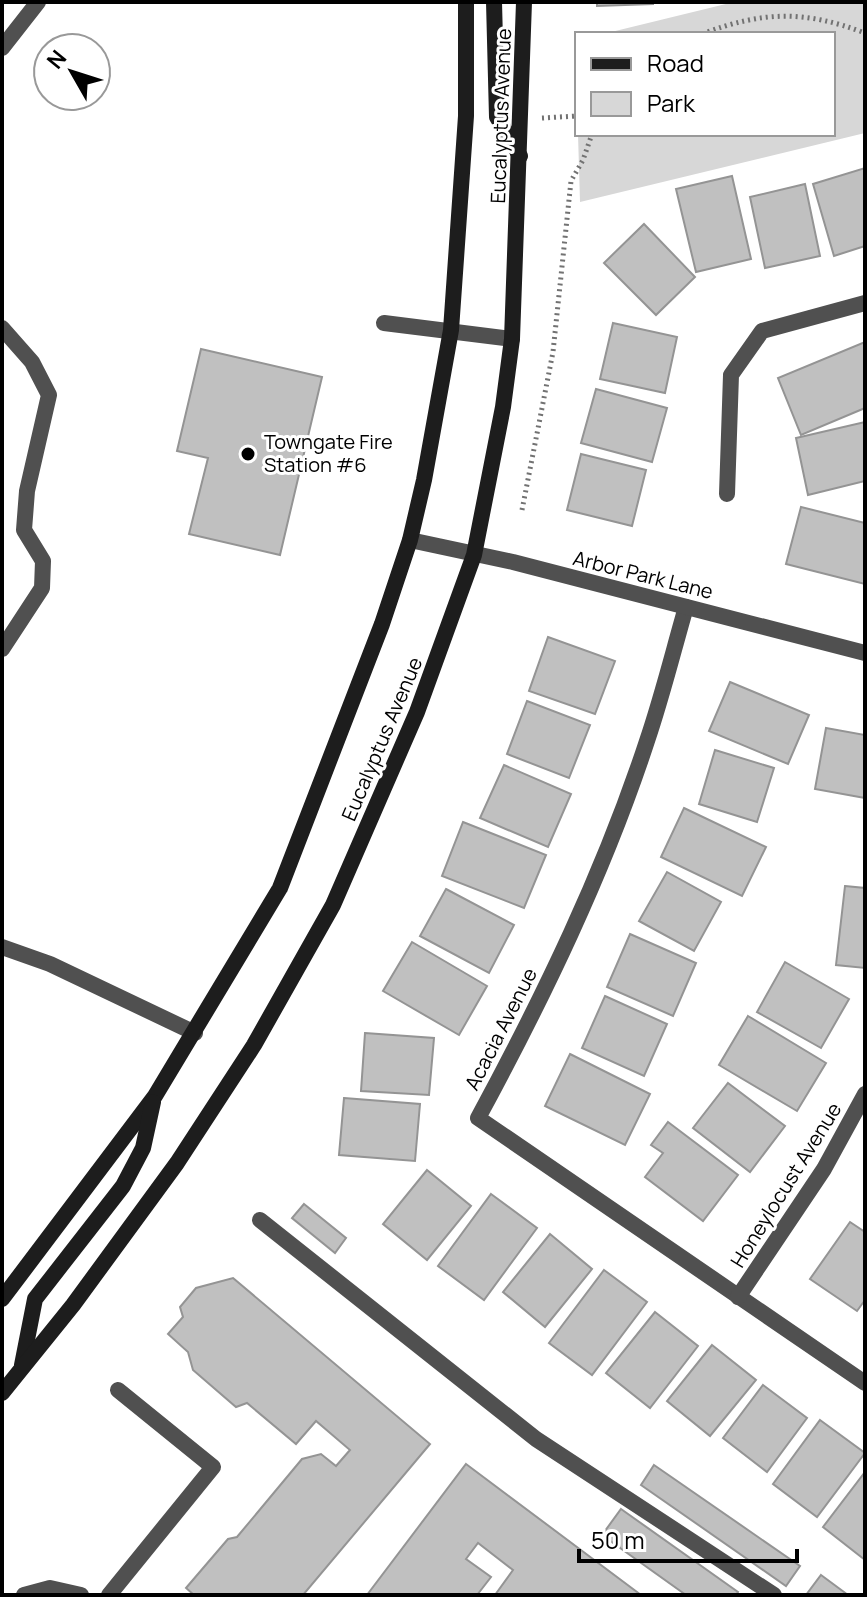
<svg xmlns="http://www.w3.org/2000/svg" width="867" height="1597" viewBox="0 0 867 1597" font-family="Manrope,sans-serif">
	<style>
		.green { fill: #d7d7d7 }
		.building { fill: #c0c0c0; stroke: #949494; stroke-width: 2 }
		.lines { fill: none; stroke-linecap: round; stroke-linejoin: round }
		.path { stroke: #727272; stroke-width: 5; stroke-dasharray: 2 4; stroke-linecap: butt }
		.service { stroke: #505050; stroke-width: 16 }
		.minor { stroke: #505050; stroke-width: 16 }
		.tertiary { stroke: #505050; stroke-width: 16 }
		.secondary { stroke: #1d1d1d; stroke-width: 16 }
		.poi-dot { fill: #000; stroke: #fff; stroke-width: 3 }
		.labels { text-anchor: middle; stroke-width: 6; stroke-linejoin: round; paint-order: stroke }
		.street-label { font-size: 20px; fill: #000; stroke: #fff }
		.poi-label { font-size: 20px; fill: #000; stroke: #fff; text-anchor: start }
	</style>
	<rect width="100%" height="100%" fill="#fff"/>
	<path class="green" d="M734 2H865V133L580 202 578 134H833V34H603Z"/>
	<g class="building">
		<path d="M597 2H653V4L597 6Z"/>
		<path d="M865 168V246L834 256 813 184Z"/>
		<path d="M732 176 751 259 696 272 676 189Z"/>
		<path d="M805 184 820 256 765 268 750 197Z"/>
		<path d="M644 224 695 277 656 315 604 263Z"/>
		<path d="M613 323 677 337 665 393 600 379Z"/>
		<path d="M865 342V408L801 435 778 378Z"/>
		<path d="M201 349 322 377 280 555 189 534 208 458 177 451Z"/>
		<path d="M596 389 667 408 652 462 581 443Z"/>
		<path d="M865 422V481L808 495 796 438Z"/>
		<path d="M581 454 646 470 632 526 567 510Z"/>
		<path d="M801 507 865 523V584L786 564Z"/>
		<path d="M548 637 615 661 595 714 529 691Z"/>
		<path d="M730 682 809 715 788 764 709 731Z"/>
		<path d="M527 701 590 725 569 778 507 754Z"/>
		<path d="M826 728 865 735V798L815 789Z"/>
		<path d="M715 750 774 768 757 822 699 804Z"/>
		<path d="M504 765 571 794 548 847 480 818Z"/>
		<path d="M684 808 766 847 742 896 661 857Z"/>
		<path d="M463 822 546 855 524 908 442 876Z"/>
		<path d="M667 872 721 902 694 951 639 921Z"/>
		<path d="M845 886 865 888V968L836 965Z"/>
		<path d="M446 889 514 925 489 973 420 936Z"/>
		<path d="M630 934 696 963 673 1016 607 987Z"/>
		<path d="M412 942 487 986 459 1035 383 991Z"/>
		<path d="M785 962 849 999 821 1048 757 1012Z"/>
		<path d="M605 996 667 1024 644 1076 582 1048Z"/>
		<path d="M748 1016 826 1063 797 1111 719 1065Z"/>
		<path d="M365 1033 434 1038 429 1095 361 1091Z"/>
		<path d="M570 1054 650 1094 625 1145 545 1106Z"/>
		<path d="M728 1083 785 1126 750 1172 693 1128Z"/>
		<path d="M344 1098 420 1104 415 1161 339 1155Z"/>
		<path d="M668 1122 738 1175 703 1221 645 1177 663 1153 651 1145Z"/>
		<path d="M427 1170 471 1206 427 1260 383 1224Z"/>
		<path d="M491 1194 537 1228 484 1300 438 1266Z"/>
		<path d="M304 1204 346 1238 335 1253 292 1218Z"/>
		<path d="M850 1222 865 1232V1300L857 1311 810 1279Z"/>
		<path d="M550 1234 592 1269 545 1327 503 1292Z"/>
		<path d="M604 1270 647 1302 592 1375 549 1343Z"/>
		<path d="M233 1278 430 1444 303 1595H194L186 1588 228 1539 237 1537 302 1459 321 1454 336 1466 350 1450 316 1421 296 1444 247 1403 236 1407 193 1370 188 1352 168 1334 183 1317 180 1307 196 1288Z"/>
		<path d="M655 1312 698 1346 650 1408 606 1373Z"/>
		<path d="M712 1345 756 1380 710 1436 667 1401Z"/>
		<path d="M763 1385 807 1418 767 1472 723 1438Z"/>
		<path d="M820 1420 865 1453 817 1517 773 1484Z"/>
		<path d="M466 1464 641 1595H495L513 1570 478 1543 466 1559 491 1577 477 1595H367Z"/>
		<path d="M654 1465 800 1566 786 1586 641 1485Z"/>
		<path d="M865 1472V1560L823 1527Z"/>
		<path d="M621 1509 738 1592 736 1595H686L602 1535Z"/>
		<path d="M821 1575 848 1595H806Z"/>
	</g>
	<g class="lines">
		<g class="path">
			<path d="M702 34C763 11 804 10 865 33"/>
			<path d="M542 118 577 116"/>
			<path d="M522 510 553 352 571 181 583 160 592 134"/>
		</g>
		<g class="service">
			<path d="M2 48 38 2"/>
			<path d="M384 323 512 339"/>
			<path d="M2 328 32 362 49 395 27 491 24 530 43 561 42 588 2 649"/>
			<path d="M2 947 50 964 195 1033"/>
			<path d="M260 1220 536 1439 774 1595"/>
			<path d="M24 1595 50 1588 81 1595"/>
			<path d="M109 1595 213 1467 118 1390"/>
		</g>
		<g class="minor">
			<path d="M727 494 731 375 762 331 865 303"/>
			<path d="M686 607C673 652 662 697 647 741 604 872 543 998 478 1118L865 1383"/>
			<path d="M738 1297 824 1169 865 1094"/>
		</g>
		<path class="tertiary" d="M410 540 513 562 865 653"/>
		<g class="secondary">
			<path d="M494 2 497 117 520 156"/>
			<path d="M2 1299 155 1096 280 888 382 624 410 540 424 480 451 330 466 116V2"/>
			<path d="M22 1365 35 1299 123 1186 143 1148 153 1102"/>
			<path d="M2 1393 73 1305 177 1163 254 1045 333 905 417 712 474 555 503 407 512 339 524 2"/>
		</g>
	</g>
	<circle class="poi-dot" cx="248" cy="454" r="8"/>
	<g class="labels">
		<g class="street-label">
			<text transform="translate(501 116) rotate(-88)" y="7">Eucalyptus Avenue</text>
			<text transform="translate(643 575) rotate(14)" y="7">Arbor Park Lane</text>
			<text transform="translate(382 739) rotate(-67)" y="7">Eucalyptus Avenue</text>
			<text transform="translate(501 1029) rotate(-63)" y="7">Acacia Avenue</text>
			<text transform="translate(786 1185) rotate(-58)" y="7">Honeylocust Avenue</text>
		</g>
		<g class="poi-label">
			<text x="264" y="449">Towngate Fire<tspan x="264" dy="23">Station #6</tspan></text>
		</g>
	</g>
	<rect width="867" height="1597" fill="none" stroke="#000000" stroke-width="8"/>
	<rect x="575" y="32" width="260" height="104" fill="#ffffff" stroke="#999999" stroke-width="2"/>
	<rect x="591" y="58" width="40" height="12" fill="#1d1d1d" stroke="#999999" stroke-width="2"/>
	<text x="647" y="72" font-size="24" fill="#000000">Road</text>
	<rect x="591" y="92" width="40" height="24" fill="#d7d7d7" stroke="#999999" stroke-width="2"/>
	<text x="647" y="112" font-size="24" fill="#000000">Park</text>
	<g transform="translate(72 72) rotate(309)"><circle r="38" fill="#ffffff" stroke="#999999" stroke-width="2"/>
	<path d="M0-6L14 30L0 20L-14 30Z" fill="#000000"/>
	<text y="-12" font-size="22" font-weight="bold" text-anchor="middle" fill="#000000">N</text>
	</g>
	<path d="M579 1549v12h218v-12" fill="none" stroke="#000000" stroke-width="4"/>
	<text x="591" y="1549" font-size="24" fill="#000000" stroke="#ffffff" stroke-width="6" paint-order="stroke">50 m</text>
</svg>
